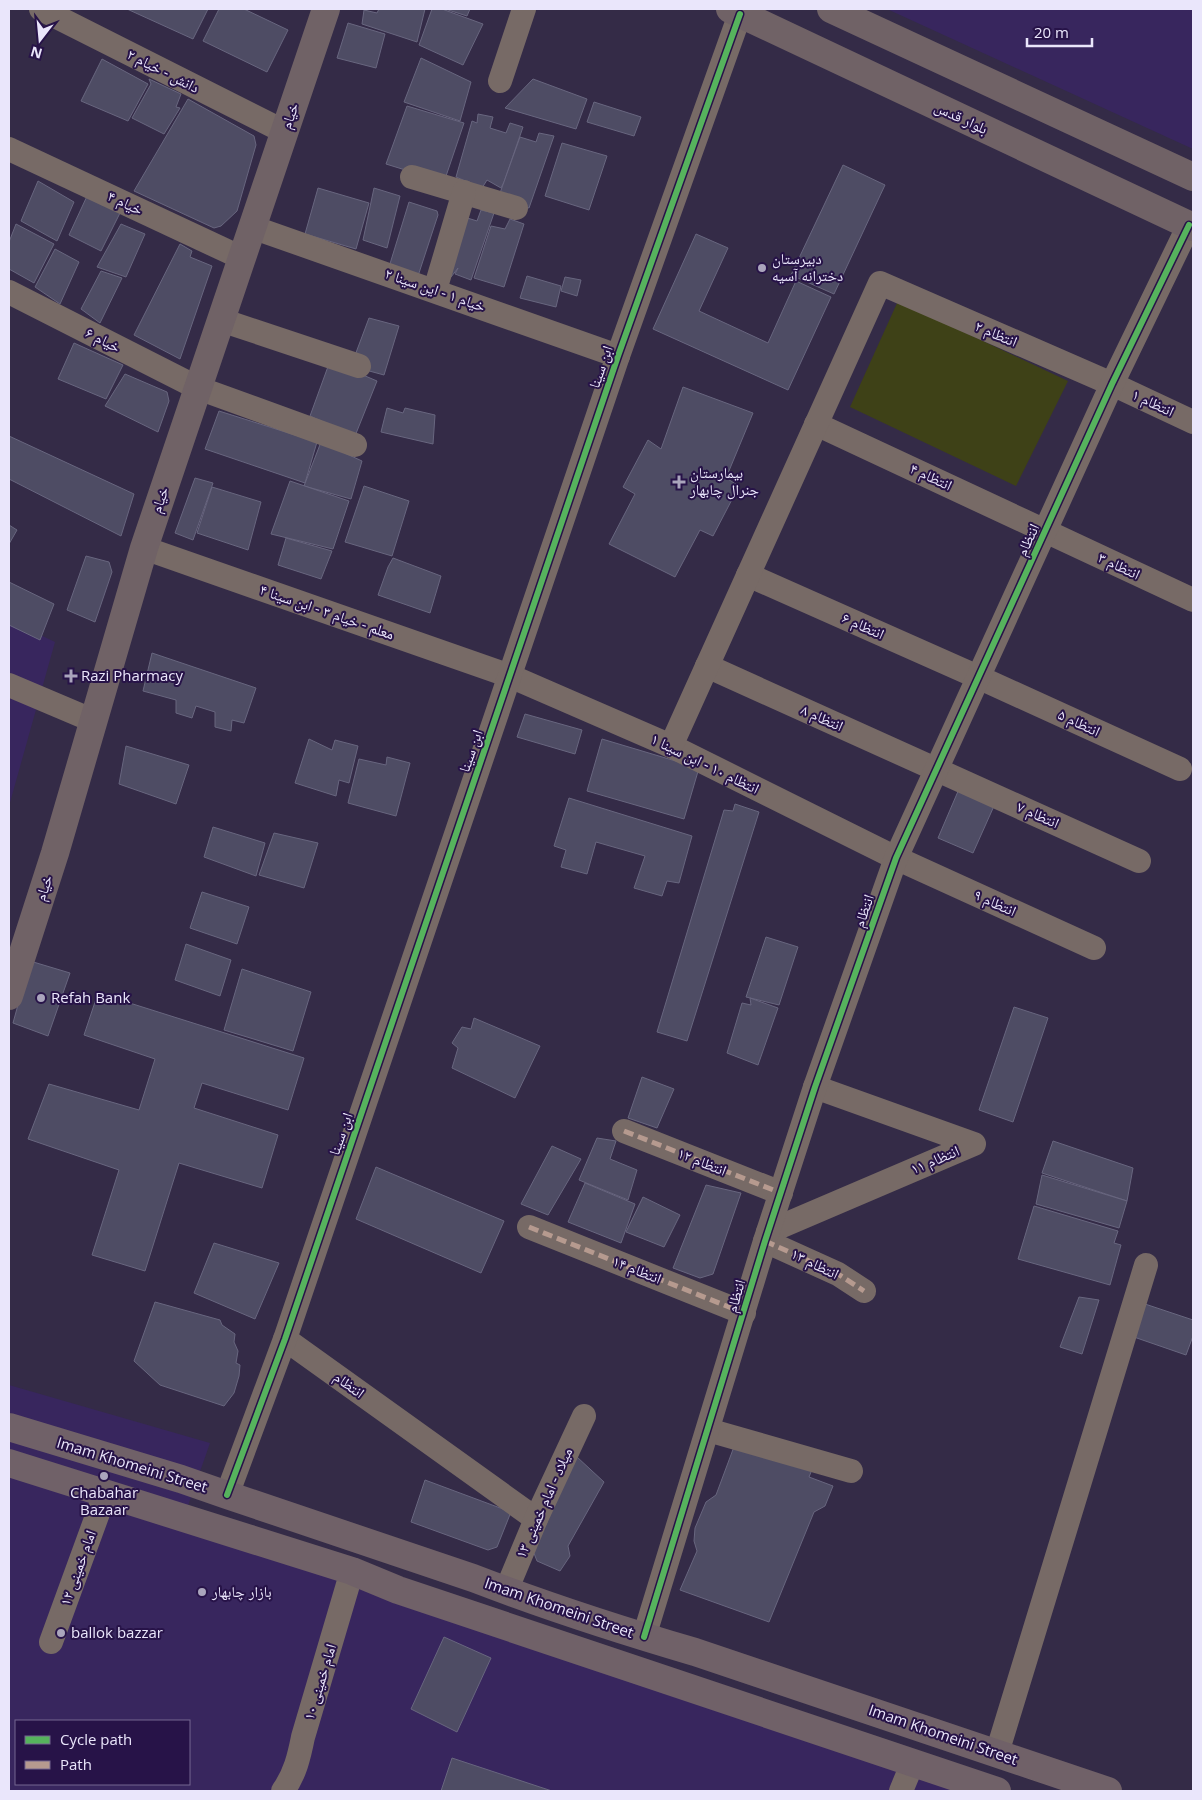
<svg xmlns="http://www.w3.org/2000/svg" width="1202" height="1800" viewBox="0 0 1202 1800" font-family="'Open Sans','Noto Naskh Arabic',sans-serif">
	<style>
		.built { fill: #38265e; fill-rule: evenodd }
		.green { fill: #3e4117 }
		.building { fill: #4e4c64; stroke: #68667f }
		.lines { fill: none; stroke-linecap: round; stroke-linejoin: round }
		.street { stroke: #776a66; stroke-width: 24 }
		.secondary { stroke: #706266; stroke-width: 28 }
		.primary { stroke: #706168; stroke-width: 28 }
		.quiet { stroke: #b69a8f; stroke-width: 5; stroke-dasharray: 10 5; stroke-linecap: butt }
		.cycleway-casing { stroke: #271348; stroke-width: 9 }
		.cycleway { stroke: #56b35d; stroke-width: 6 }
		.poi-dot { fill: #aaa5bc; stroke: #271348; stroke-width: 2 }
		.labels { text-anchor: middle; stroke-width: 4; stroke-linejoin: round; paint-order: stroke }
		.street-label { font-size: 15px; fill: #eae6fb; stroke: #271348 }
		.poi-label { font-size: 15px; fill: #eae6fb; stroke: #271348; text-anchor: start }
	</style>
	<rect width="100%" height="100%" fill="#342b47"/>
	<g class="built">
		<path d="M887 9H1193V149Z"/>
		<path d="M9 620 55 642 9 806Z"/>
		<path d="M9 1385 210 1443 183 1520 992 1791H9ZM16 1721H189V1784H16Z"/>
	</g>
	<path class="green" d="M898 301 1068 381 1016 486 850 407Z"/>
	<g class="building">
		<path d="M127 9H208L193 39Z"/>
		<path d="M219 9H244L288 30 267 72 203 41Z"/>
		<path d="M379 9H425L417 42 362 24 364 10 377 13Z"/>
		<path d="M432 9H442L483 24 463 65 419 45Z"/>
		<path d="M445 9H470L467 16Z"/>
		<path d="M348 23 385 34 376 68 337 58Z"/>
		<path d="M421 58 471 82 460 121 404 102Z"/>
		<path d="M102 59 148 84 128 121 81 101Z"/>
		<path d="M149 79 181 94 176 107 180 108 164 134 132 118 151 84Z"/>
		<path d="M533 79 587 99 576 129 505 108Z"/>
		<path d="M188 99 254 136 256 145 237 211 221 226 214 228 134 191Z"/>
		<path d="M594 102 641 117 634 136 587 122Z"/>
		<path d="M407 106 464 123 444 182 386 164Z"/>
		<path d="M478 114 493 117 490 128 506 133 510 123 523 127 504 182 501 188 487 180 482 188 456 177 472 121 477 123Z"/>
		<path d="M539 133 554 136 529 208 514 205 500 193 520 137 536 142Z"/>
		<path d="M562 143 607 156 589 210 545 196Z"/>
		<path d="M843 165 885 185 834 294 791 275Z"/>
		<path d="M38 181 74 202 57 241 21 221Z"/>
		<path d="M318 188 369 203 356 249 305 234Z"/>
		<path d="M374 188 400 196 387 248 363 240Z"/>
		<path d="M88 194 122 209 101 251 69 235Z"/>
		<path d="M409 202 437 211 438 215 418 276 389 267Z"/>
		<path d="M481 210 494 213 471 280 455 274 458 268 451 277 461 216 477 221Z"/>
		<path d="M510 219 524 224 504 287 474 278 491 226 505 229Z"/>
		<path d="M16 224 54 244 34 283 9 269V242Z"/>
		<path d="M121 224 145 234 126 277 97 267Z"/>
		<path d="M696 234 728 248 699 311 768 343 796 281 831 297 788 390 653 329Z"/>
		<path d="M180 244 192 251 190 257 212 266 180 359 134 335Z"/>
		<path d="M55 249 79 262 60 304 35 287Z"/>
		<path d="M101 271 122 278 100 323 81 309Z"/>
		<path d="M527 276 561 286 556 307 520 298Z"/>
		<path d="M565 277 581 280 577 296 561 291Z"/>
		<path d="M369 318 399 326 384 375 351 366Z"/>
		<path d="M74 343 123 365 106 399 58 379Z"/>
		<path d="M330 361 377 381 355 436 310 416Z"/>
		<path d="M125 374 167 392 169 401 158 432 105 406Z"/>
		<path d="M683 387 753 413 726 478 739 486 713 536 700 530 675 577 609 544 635 494 623 487 648 440 661 449Z"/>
		<path d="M387 408 403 413 405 408 435 415 433 444 381 432Z"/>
		<path d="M219 411 317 442 305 483 205 449Z"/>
		<path d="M9 436 134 494 121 536 9 479Z"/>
		<path d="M321 442 362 461 351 499 304 486Z"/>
		<path d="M195 478 213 483 193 540 175 533Z"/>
		<path d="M290 481 349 501 333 549 271 534Z"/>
		<path d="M364 486 409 501 392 556 345 542Z"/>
		<path d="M212 487 261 502 248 550 197 533Z"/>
		<path d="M9 525 17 530 9 544Z"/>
		<path d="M286 538 332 551 321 579 278 565Z"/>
		<path d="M86 556 109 562 112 572 95 622 67 610Z"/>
		<path d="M393 558 441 576 430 613 378 595 388 567Z"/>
		<path d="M9 582 54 604 40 640 9 625Z"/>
		<path d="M152 653 256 688 244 723 232 720 231 731 215 727V712L196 706 192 718 176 713V700L143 691Z"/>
		<path d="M525 714 582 730 575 754 517 737Z"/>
		<path d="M309 739 332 750 335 740 358 746 349 783 339 780 336 796 295 783Z"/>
		<path d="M602 739 699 768 684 819 587 791Z"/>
		<path d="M126 746 189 765 176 804 119 784Z"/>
		<path d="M387 757 410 763 396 816 348 803 359 759 386 765Z"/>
		<path d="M962 782 998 797 973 853 938 838Z"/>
		<path d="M569 798 692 836 679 883 667 881 662 896 634 888 645 856 596 842 587 874 561 867 566 850 554 846Z"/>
		<path d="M735 804 759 812 687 1041 657 1032 724 810 733 811Z"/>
		<path d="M213 827 265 843 256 876 204 857Z"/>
		<path d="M274 833 318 843 304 888 259 875Z"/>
		<path d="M202 892 249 907 237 944 190 928Z"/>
		<path d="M766 937 798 947 779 1005 746 997Z"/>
		<path d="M186 944 231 960 220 996 175 980Z"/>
		<path d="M30 961 70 973 48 1036 13 1023Z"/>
		<path d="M242 969 311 992 293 1051 224 1030Z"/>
		<path d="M98 993 304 1058 288 1110 202 1083 194 1108 278 1135 262 1188 179 1163 145 1271 92 1255 119 1170 28 1139 49 1084 139 1110 155 1059 84 1035Z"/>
		<path d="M750 998 778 1008 758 1065 727 1053 742 1003 751 1005Z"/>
		<path d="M1014 1007 1048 1018 1013 1122 979 1110Z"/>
		<path d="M474 1018 540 1046 515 1098 452 1068 458 1048 452 1043 462 1027 471 1029Z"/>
		<path d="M642 1077 674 1089 657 1128 628 1118Z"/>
		<path d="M597 1138 616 1141 610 1159 637 1170 628 1200 579 1180Z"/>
		<path d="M1053 1141 1133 1168 1127 1201 1042 1173Z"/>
		<path d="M552 1146 581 1159 548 1215 521 1204Z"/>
		<path d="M376 1167 504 1221 481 1273 356 1219Z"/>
		<path d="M1042 1175 1127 1201 1119 1228 1036 1204Z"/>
		<path d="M585 1183 635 1204 621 1243 568 1222Z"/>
		<path d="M706 1185 741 1193 713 1274 700 1278 673 1268Z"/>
		<path d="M643 1197 680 1215 664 1247 626 1232Z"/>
		<path d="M1034 1206 1118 1231 1114 1243 1121 1245 1110 1285 1018 1259Z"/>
		<path d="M214 1243 279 1263 255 1319 194 1293Z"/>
		<path d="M1079 1297 1099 1300 1082 1354 1060 1347Z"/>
		<path d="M155 1302 220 1320 222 1325 235 1334 234 1342 238 1351 236 1363 240 1365 239 1376 234 1393 224 1406 160 1385 134 1361Z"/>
		<path d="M1142 1303 1193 1320V1336L1186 1355 1131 1336Z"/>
		<path d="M738 1436 813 1467 809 1477 833 1486 825 1506 814 1512 769 1622 680 1590 697 1551 694 1541 695 1528 706 1502 716 1495Z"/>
		<path d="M577 1457 604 1482 568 1546 570 1556 560 1571 537 1561 530 1543Z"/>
		<path d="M425 1480 511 1512 497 1547 488 1550 411 1522Z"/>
		<path d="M444 1637 491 1658 457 1732 411 1709Z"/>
		<path d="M452 1758 552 1791H441Z"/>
	</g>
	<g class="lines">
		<g class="street">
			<path d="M41 9 285 132"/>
			<path d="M500 81 524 9"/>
			<path d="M9 149 242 258"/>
			<path d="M412 177 516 208"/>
			<path d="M252 227 618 356"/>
			<path d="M435 290 464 192"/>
			<path d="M9 292 198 388 355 445"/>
			<path d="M221 320 359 366"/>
			<path d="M816 424 1193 600"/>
			<path d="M144 548 510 676 671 746 896 858 1094 948"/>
			<path d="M748 575 978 677 1180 769"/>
			<path d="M707 666 1139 861"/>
			<path d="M9 685 94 721"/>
			<path d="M671 746 880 283 1112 384 1193 422"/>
			<path d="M624 1131 781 1193"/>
			<path d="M529 1227 744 1313"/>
			<path d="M768 1232 974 1144 815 1087"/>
			<path d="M765 1241 838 1274 864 1291"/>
			<path d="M285 1339 536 1519"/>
			<path d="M708 1430 851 1471"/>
			<path d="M227 1495 285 1339 618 356 740 14"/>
			<path d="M506 1591 536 1519 584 1416"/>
			<path d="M644 1637 765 1241 815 1087 896 858 1112 384 1189 225"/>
			<path d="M51 1642 105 1494"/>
			<path d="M997 1753 1146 1265"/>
			<path d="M283 1791C295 1774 299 1757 303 1737L352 1571"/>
			<path d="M901 1791 913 1762"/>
		</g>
		<g class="secondary">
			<path d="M730 9 1193 227"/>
			<path d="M831 9 1193 177"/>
			<path d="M9 996 55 853 144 548 326 9"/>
		</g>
		<g class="primary">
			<path d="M9 1427 181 1479 227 1495 473 1578C546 1606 620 1630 695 1652L1108 1791"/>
			<path d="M9 1463 352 1571 398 1590 997 1791"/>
		</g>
		<g class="quiet">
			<path d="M624 1131 781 1193"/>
			<path d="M529 1227 744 1313"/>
			<path d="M765 1241 838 1274 864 1291"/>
		</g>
		<defs>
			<g id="cycleway">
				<path d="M227 1495 285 1339 618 356 740 14"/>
				<path d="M644 1637 765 1241 815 1087 896 858 1112 384 1189 225"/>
			</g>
		</defs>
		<use href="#cycleway" class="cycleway-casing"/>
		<use href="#cycleway" class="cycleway"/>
	</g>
	<g class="poi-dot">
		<circle cx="762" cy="268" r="5"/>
		<path d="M676.5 474.5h5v5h5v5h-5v5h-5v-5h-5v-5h5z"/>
		<path d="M68.5 668.5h5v5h5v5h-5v5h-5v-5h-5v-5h5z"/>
		<circle cx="41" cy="998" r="5"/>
		<circle cx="104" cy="1476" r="5"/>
		<circle cx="202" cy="1592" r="5"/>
		<circle cx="61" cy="1633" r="5"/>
	</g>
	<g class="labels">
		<g class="street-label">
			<text transform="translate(163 71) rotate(27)" y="5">دانش - خیام ۲</text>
			<text transform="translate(290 116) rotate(-71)" y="5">خیام</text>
			<text transform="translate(961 118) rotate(25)" y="5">بلوار قدس</text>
			<text transform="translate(125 203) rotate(25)" y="5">خیام ۴</text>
			<text transform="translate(435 290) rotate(19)" y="5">خیام ۱ - این سینا ۲</text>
			<text transform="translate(996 334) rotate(23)" y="5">انتظام ۲</text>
			<text transform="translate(103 340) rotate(27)" y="5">خیام ۶</text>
			<text transform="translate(601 367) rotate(-71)" y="5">ابن سینا</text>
			<text transform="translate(1153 403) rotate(25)" y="5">انتظام ۱</text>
			<text transform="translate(931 477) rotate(25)" y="5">انتظام ۴</text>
			<text transform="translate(160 500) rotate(-71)" y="5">خیام</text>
			<text transform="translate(1028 540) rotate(-65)" y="5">انتظام</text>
			<text transform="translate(1119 566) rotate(25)" y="5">انتظام ۳</text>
			<text transform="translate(327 612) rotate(19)" y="5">معلم - خیام ۳ - ابن سینا ۴</text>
			<text transform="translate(863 626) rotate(24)" y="5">انتظام ۶</text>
			<text transform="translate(822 718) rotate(24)" y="5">انتظام ۸</text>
			<text transform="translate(1079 723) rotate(25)" y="5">انتظام ۵</text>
			<text transform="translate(471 751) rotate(-71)" y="5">ابن سینا</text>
			<text transform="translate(705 764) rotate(26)" y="5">انتظام ۱۰ - ابن سینا ۱</text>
			<text transform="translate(1038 815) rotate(24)" y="5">انتظام ۷</text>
			<text transform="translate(44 888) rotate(-72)" y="5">خیام</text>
			<text transform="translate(995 903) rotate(24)" y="5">انتظام ۹</text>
			<text transform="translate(864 911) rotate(-71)" y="5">انتظام</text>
			<text transform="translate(341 1134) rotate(-71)" y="5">ابن سینا</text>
			<text transform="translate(935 1160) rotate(-23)" y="5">انتظام ۱۱</text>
			<text transform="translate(702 1162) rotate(22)" y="5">انتظام ۱۲</text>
			<text transform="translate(815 1264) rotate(26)" y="5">انتظام ۱۳</text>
			<text transform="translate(637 1270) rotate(22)" y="5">انتظام ۱۴</text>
			<text transform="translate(736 1296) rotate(-74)" y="5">انتظام</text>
			<text transform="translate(349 1385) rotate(36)" y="5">انتظام</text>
			<text transform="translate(132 1465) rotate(17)" y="5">Imam Khomeini Street</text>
			<text transform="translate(544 1503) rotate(-66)" y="5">میلاد - امام خمینی ۱۳</text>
			<text transform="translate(78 1568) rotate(-70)" y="5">امام خمینی ۱۲</text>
			<text transform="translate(559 1608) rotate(19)" y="5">Imam Khomeini Street</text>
			<text transform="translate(320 1682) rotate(-73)" y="5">امام خمینی ۱۰</text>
			<text transform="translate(943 1735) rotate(19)" y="5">Imam Khomeini Street</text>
		</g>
		<g class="poi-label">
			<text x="772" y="264">دبیرستان<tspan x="772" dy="17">دخترانه آسیه</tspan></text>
			<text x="690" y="478">بیمارستان<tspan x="690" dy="17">جنرال چابهار</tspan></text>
			<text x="81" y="681">Razi Pharmacy</text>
			<text x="51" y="1003">Refah Bank</text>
			<text x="104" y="1498" text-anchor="middle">Chabahar<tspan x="104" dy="17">Bazaar</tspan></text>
			<text x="212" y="1597">بازار چابهار</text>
			<text x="71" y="1638">ballok bazzar</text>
		</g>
	</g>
	<rect width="1202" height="1800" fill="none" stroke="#eae6fb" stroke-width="20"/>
	<rect x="15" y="1720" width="175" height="65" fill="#271348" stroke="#756790"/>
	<rect x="25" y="1736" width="25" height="8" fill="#56b35d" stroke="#756790"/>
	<text x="60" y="1745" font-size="15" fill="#eae6fb">Cycle path</text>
	<rect x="25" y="1761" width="25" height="8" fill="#b69a8f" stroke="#756790"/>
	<text x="60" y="1770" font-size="15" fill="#eae6fb">Path</text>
	<g transform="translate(40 40) rotate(196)" stroke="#271348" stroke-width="4" paint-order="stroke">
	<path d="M0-4L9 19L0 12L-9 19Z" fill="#eae6fb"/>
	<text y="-8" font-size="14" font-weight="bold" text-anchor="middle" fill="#eae6fb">N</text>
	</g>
	<path d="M1027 38v8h65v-8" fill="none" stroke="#eae6fb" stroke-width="2.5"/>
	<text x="1034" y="38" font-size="15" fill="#eae6fb" stroke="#271348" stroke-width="4" paint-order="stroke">20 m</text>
</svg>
